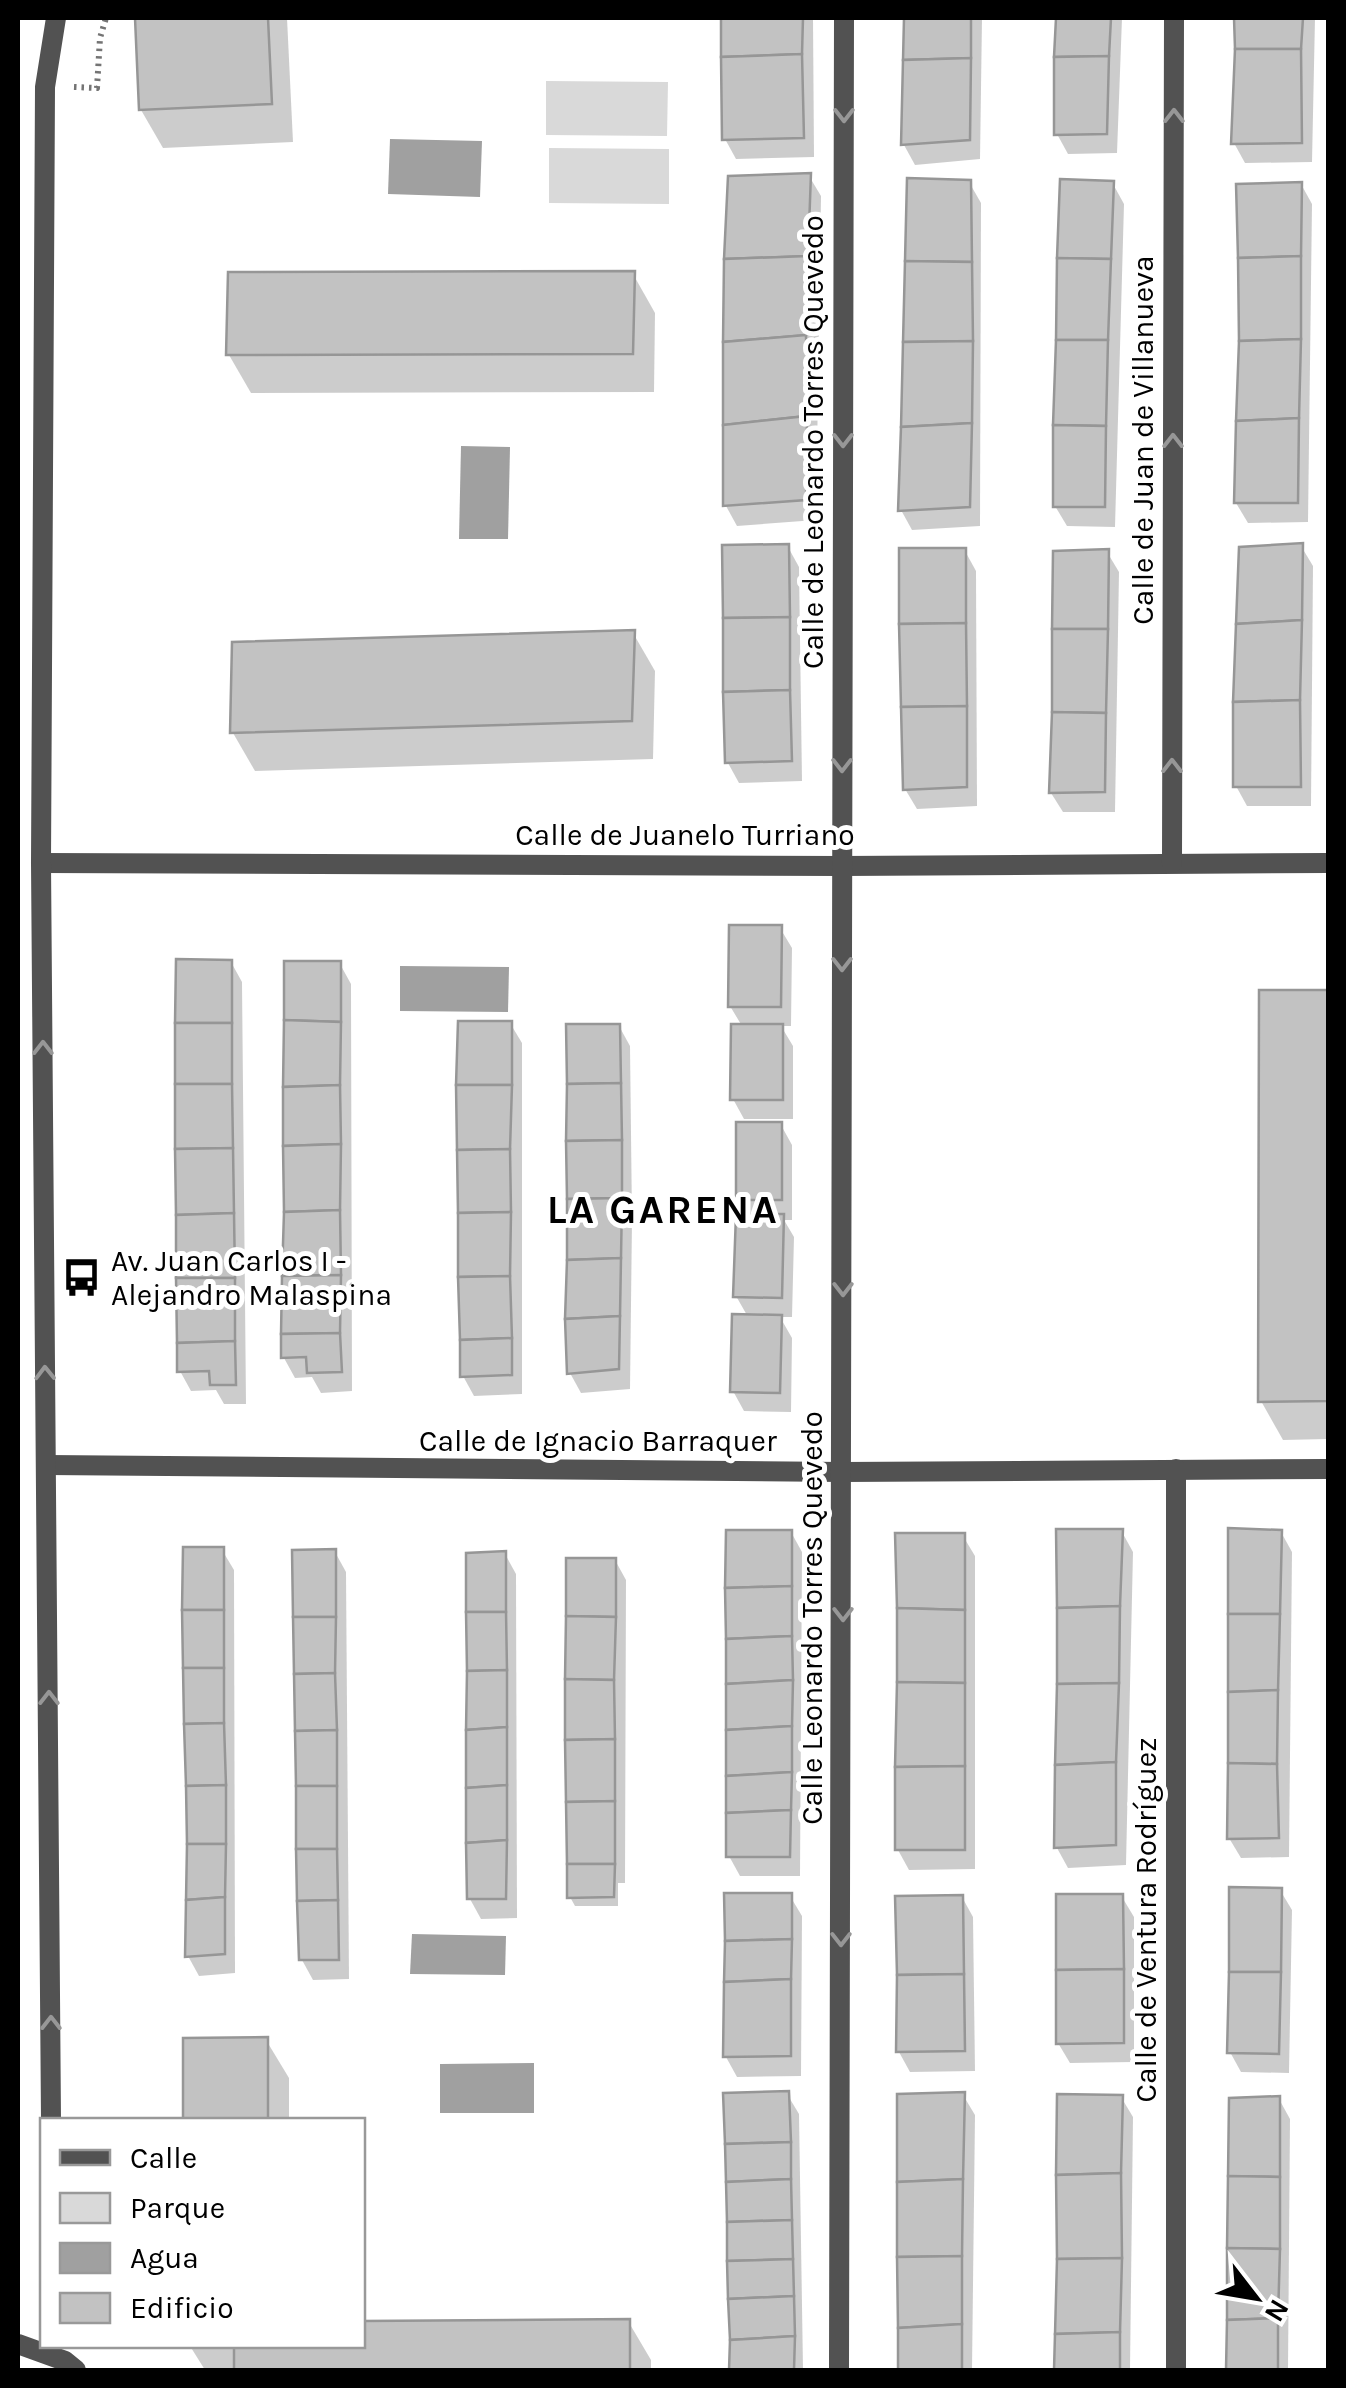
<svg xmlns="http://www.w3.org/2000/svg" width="1346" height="2388" viewBox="0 0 1346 2388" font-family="Karla,sans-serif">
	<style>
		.green { fill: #d9d9d9 }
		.water { fill: #a0a0a0 }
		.shadow { fill: #0003 }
		.building { fill: #c2c2c2; stroke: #969696; stroke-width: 2.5 }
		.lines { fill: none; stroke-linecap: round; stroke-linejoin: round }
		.path { stroke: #747474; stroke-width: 6; stroke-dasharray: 2.5 5; stroke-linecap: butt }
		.street { stroke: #525252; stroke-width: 20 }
		.oneway { stroke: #979797 }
		.labels { text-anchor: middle; stroke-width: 10; stroke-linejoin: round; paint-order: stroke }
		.street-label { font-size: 30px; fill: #000; stroke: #fff }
		.poi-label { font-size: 30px; fill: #000; stroke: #fff; text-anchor: start }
		.district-label { font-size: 40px; font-weight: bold; letter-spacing: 2.5px; fill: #000; stroke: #fff }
	</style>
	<rect width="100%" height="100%" fill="#fff"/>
	<g class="green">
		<path d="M546 81 668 82 667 136 546 135Z"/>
		<path d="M549 148 669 149V204L549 203Z"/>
	</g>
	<g class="water">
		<path d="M390 139 482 141 480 197 388 194Z"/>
		<path d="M461 446 510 447 508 539H459Z"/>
		<path d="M400 966 509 967 508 1012 400 1011Z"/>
		<path d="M412 1934 506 1936 505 1975 410 1974Z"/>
		<path d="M534 2063V2113H440V2064Z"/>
	</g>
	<g class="shadow">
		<path d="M137 18H287L293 142 163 148 141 110Z"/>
		<path d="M724 18H813L814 157 736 159 725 139Z"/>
		<path d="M905 18H982L980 159 915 165 904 145Z"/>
		<path d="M1058 18H1122L1117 153 1068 154 1057 134Z"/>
		<path d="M1235 18H1315L1312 162 1245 163 1234 143Z"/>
		<path d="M809 176 821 196 816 520 737 526 726 506Z"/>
		<path d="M969 182 981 203 980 526 912 530 901 510Z"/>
		<path d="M1113 184 1124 204 1115 527 1067 526 1055 506Z"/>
		<path d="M1301 184 1312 204 1308 522 1248 523 1236 503Z"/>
		<path d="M633 274 655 313 654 392 251 393 229 355Z"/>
		<path d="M1301 546 1313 566 1311 806H1247L1236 786Z"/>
		<path d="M788 547 799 567 802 781 739 783 728 763Z"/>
		<path d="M965 551 976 571 977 806 917 809 905 789Z"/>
		<path d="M1107 552 1119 572 1115 812H1063L1051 793Z"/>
		<path d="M633 633 655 671 653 759 255 771 233 733Z"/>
		<path d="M780 928 792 948 791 1026H781L793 1046V1119H744L733 1099 742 1026 730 1006Z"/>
		<path d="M231 962 242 982 246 1404H224L216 1390 191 1391 180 1371Z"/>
		<path d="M340 964 351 984 352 1391 321 1393 312 1377 295 1378 284 1358Z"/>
		<path d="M1262 993H1328V1439L1283 1440 1261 1401Z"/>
		<path d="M510 1023 522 1043V1394L474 1396 463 1376Z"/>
		<path d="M619 1026 630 1046 632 1220 630 1389 581 1393 570 1373Z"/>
		<path d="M781 1125 792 1145V1220H784L794 1237 792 1317H780L792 1338 791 1412 744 1411 733 1391 748 1317 736 1296 748 1217 738 1200Z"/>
		<path d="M791 1532 802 1552 800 1876H740L729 1856Z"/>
		<path d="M1122 1532 1133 1552 1126 1865 1068 1868 1057 1848Z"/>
		<path d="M1281 1532 1292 1552 1289 1857 1241 1858 1229 1838Z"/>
		<path d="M963 1536 975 1556V1869L909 1870 898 1850Z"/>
		<path d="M222 1550 234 1570 235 1973 199 1976 188 1956Z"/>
		<path d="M335 1552 346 1572 349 1979 313 1980 302 1960Z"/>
		<path d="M505 1554 516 1574 517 1918 481 1919 470 1899Z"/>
		<path d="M615 1560 626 1580 625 1883H618V1906H575L570 1897Z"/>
		<path d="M1280 1890 1292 1910 1289 2073 1241 2072 1230 2052Z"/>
		<path d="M790 1896 802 1916 801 2076 737 2077 726 2057Z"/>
		<path d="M962 1897 973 1917 975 2071 910 2072 899 2052Z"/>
		<path d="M1122 1897 1134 1917V2062L1070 2063 1058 2043Z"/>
		<path d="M266 2040 289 2078V2120H186L185 2041Z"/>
		<path d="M787 2094 799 2114 803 2370H732V2340Z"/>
		<path d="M963 2095 975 2115 972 2370H901L900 2096Z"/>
		<path d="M1121 2097 1133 2117 1130 2370H1056L1060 2259Z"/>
		<path d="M1279 2099 1290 2119 1288 2370H1229L1231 2100Z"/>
		<path d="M628 2321 651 2360V2370H205L190 2346H362Z"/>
	</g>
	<g class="building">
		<path d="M135 18H268L272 104 139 110Z"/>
		<path d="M721 18H803L802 54 721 57Z"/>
		<path d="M904 18H971V58L903 60Z"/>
		<path d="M1056 18H1111L1109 56 1054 57Z"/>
		<path d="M1234 18H1303L1301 49H1235Z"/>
		<path d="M1235 49H1301L1302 143 1231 144Z"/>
		<path d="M802 54 804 138 722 140 721 57Z"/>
		<path d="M1109 56 1107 134 1054 135V57Z"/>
		<path d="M971 58 970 140 901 145 903 60Z"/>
		<path d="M811 173 808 256 724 259 728 176Z"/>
		<path d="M907 178 971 180 972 262 905 261Z"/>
		<path d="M1060 179 1114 181 1111 259 1057 258Z"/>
		<path d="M1302 182 1301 256 1238 258 1236 184Z"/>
		<path d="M808 256 806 335 723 342 724 259Z"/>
		<path d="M1301 256V339L1239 341 1238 258Z"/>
		<path d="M1057 258 1111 259 1108 340H1056Z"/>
		<path d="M905 261 972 262 973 341 903 342Z"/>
		<path d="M635 271 633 354 226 355 228 272Z"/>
		<path d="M806 335 807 416 723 425V342Z"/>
		<path d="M1301 339 1299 418 1236 421 1239 341Z"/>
		<path d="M1056 340H1108L1106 426 1053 425Z"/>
		<path d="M973 341 972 423 901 427 903 342Z"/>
		<path d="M807 416 806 500 723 506V425Z"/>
		<path d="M1299 418 1298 503H1234L1236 421Z"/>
		<path d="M972 423 970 507 898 511 901 427Z"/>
		<path d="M1053 425 1106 426 1105 507H1053Z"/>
		<path d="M1303 543 1302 620 1236 624 1239 547Z"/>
		<path d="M789 544 790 617 723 618 722 545Z"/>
		<path d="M899 548H966V623L899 624Z"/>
		<path d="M1109 549 1108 629H1052L1053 551Z"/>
		<path d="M790 617V690L723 692V618Z"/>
		<path d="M1302 620 1300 700 1233 702 1236 624Z"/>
		<path d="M966 623 967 706 901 707 899 624Z"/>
		<path d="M1052 629H1108L1106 713 1052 712Z"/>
		<path d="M635 630 632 721 230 733 232 642Z"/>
		<path d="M790 690 792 761 725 763 723 692Z"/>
		<path d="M1300 700 1301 787H1233V702Z"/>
		<path d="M967 706V787L903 790 901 707Z"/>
		<path d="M1052 712 1106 713 1105 792 1049 793Z"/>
		<path d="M729 925H782L781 1007H728Z"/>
		<path d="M176 959 232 960V1023H175Z"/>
		<path d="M284 961H341V1022L284 1020Z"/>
		<path d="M1259 990H1328V1401L1258 1402Z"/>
		<path d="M284 1020 341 1022 340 1085 283 1087Z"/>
		<path d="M458 1021H512V1085H456Z"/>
		<rect x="175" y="1023" width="57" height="61"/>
		<path d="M566 1024H620L621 1083 567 1084Z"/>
		<path d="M731 1024H783V1100H730Z"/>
		<path d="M621 1083 622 1140 566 1141 567 1084Z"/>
		<path d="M175 1084H232L233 1148 175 1149Z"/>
		<path d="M340 1085 341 1144 283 1146V1087Z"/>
		<path d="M456 1085H512L510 1149 457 1150Z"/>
		<rect x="736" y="1122" width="46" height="78"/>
		<path d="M622 1140V1198L567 1199 566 1141Z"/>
		<path d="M341 1144 340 1210 284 1212 283 1146Z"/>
		<path d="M233 1148 234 1213 176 1215 175 1149Z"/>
		<path d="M510 1149 511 1212 458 1213 457 1150Z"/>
		<path d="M622 1198 621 1258 567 1260V1199Z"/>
		<path d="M340 1210 341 1275 282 1276 284 1212Z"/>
		<path d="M511 1212 510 1276 458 1277V1213Z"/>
		<path d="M234 1213 235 1278H176V1215Z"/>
		<path d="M736 1214H784L782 1298 733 1297Z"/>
		<path d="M621 1258 620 1316 565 1319 567 1260Z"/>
		<path d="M341 1275 340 1333 281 1334 282 1276Z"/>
		<path d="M510 1276 512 1338 460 1340 458 1277Z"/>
		<path d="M176 1278H235V1341L177 1343Z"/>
		<path d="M732 1314 782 1315 780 1393 730 1392Z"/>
		<path d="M620 1316 619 1369 567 1374 565 1319Z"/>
		<path d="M340 1333 342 1372 307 1373 306 1357 281 1358V1334Z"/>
		<path d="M512 1338V1375L460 1377V1340Z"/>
		<path d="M235 1341 236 1385H210L209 1371 177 1372V1343Z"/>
		<path d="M1228 1528 1282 1530 1280 1614H1228Z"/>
		<path d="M1056 1529H1123L1120 1606 1057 1608Z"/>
		<path d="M726 1530H792V1586L725 1588Z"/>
		<path d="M895 1533H965V1610L897 1608Z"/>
		<path d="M183 1547H224V1610H182Z"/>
		<path d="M336 1549V1617H293L292 1550Z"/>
		<path d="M506 1551V1612H466V1553Z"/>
		<path d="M566 1558H616V1617L566 1616Z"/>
		<path d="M792 1586V1636L726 1639 725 1588Z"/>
		<path d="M1120 1606 1119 1683 1057 1684V1608Z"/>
		<path d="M897 1608 965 1610V1683L897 1682Z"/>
		<path d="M182 1610H224V1668H183Z"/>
		<path d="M466 1612H506L507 1670 467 1671Z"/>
		<path d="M1228 1614H1280L1278 1690 1228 1692Z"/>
		<path d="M566 1616 616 1617 614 1680 565 1679Z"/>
		<path d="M293 1617H336L335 1673 294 1674Z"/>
		<path d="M792 1636 793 1680 726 1684V1639Z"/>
		<path d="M183 1668H224V1723L184 1724Z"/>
		<path d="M507 1670V1727L466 1730 467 1671Z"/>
		<path d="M335 1673 337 1730 295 1731 294 1674Z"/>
		<path d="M565 1679 614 1680 615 1739 565 1740Z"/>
		<path d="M793 1680 792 1726 726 1730V1684Z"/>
		<path d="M897 1682 965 1683V1766L895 1767Z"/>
		<path d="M1119 1683 1116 1762 1055 1765 1057 1684Z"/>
		<path d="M1278 1690 1277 1764 1228 1763V1692Z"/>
		<path d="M224 1723 226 1785 186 1786 184 1724Z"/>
		<path d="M792 1726V1772L726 1776V1730Z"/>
		<path d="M507 1727V1785L466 1788V1730Z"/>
		<path d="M337 1730V1786H296L295 1731Z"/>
		<path d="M615 1739V1801L566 1802 565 1740Z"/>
		<path d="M1116 1762V1845L1054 1848 1055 1765Z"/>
		<path d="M1228 1763 1277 1764 1279 1838 1227 1839Z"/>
		<path d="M965 1766V1850H895V1767Z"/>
		<path d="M792 1772 791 1810 726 1813V1776Z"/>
		<path d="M226 1785V1844H187L186 1786Z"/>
		<path d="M507 1785V1840L466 1843V1788Z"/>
		<rect x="296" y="1786" width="41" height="63"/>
		<path d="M615 1801V1864H567L566 1802Z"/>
		<path d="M791 1810 790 1857H726V1813Z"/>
		<path d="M507 1840 506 1899H467L466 1843Z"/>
		<path d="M187 1844H226L225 1897 186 1900Z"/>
		<path d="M296 1849H337L338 1900 297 1901Z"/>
		<path d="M567 1864H615L614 1897 567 1898Z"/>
		<path d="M1229 1887 1282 1888 1281 1972H1229Z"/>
		<path d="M724 1893H792V1939L725 1941Z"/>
		<path d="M1056 1894H1123L1124 1969 1056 1970Z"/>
		<path d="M963 1895 964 1974 897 1975 895 1896Z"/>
		<path d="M225 1897V1954L185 1957 186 1900Z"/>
		<path d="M338 1900 339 1960H299L297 1901Z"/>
		<path d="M792 1939 791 1979 724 1982 725 1941Z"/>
		<path d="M1124 1969V2043L1056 2044V1970Z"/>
		<path d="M1229 1972H1281L1279 2054 1227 2053Z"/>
		<path d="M964 1974 965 2051 896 2052 897 1975Z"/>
		<path d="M791 1979V2056L723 2057 724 1982Z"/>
		<path d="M268 2037V2120H183V2038Z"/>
		<path d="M789 2091 791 2142 725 2144 723 2093Z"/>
		<path d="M965 2092 963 2179 897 2182V2094Z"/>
		<path d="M1057 2094 1123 2095 1121 2173 1056 2175Z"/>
		<path d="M1280 2096V2177L1228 2176 1229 2098Z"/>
		<path d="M791 2142V2179L726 2182 725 2144Z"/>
		<path d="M1121 2173 1122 2258 1057 2259 1056 2175Z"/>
		<path d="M1228 2176 1280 2177V2249L1227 2248Z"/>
		<path d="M791 2179 792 2220 727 2222 726 2182Z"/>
		<path d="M963 2179 962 2256 897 2257V2182Z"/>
		<path d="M792 2220 793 2259 727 2261V2222Z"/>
		<path d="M1227 2248 1280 2249 1278 2318 1227 2320Z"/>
		<path d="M962 2256V2324L898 2328 897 2257Z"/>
		<path d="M1122 2258 1120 2332 1055 2334 1057 2259Z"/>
		<path d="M793 2259 794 2296 728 2299 727 2261Z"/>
		<path d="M794 2296 795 2336 730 2340 728 2299Z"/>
		<path d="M1278 2318V2370H1226L1227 2320Z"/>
		<path d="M630 2319V2370H234V2346H362V2321Z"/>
		<path d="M962 2324V2370H898V2328Z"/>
		<path d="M1120 2332V2370H1054L1055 2334Z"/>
		<path d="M795 2336 794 2370H729L730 2340Z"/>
	</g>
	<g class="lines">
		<path class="path" d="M74 87 97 88 100 38 106 18"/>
		<g class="street">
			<path d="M41 863 842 866 1328 863"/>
			<path d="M1172 863 1174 18"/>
			<path d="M47 1465 843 1472 1328 1469"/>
			<path d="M51 2120 41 863 45 87 56 18"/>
			<path d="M18 2344 65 2361 76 2370"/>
			<path d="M839 2370 844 18"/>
			<path d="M1176 2370V1469"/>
		</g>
	</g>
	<defs><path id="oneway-chevron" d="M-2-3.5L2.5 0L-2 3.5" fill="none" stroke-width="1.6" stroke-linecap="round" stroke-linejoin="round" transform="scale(2.5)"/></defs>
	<g class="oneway">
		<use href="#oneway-chevron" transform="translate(844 115) rotate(90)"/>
		<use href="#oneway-chevron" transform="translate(1174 116) rotate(-90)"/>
		<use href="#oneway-chevron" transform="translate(843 440) rotate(90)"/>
		<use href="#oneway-chevron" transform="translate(1173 441) rotate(-90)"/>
		<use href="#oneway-chevron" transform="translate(842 765) rotate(90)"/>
		<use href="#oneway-chevron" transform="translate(1172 766) rotate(-90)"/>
		<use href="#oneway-chevron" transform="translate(842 964) rotate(90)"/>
		<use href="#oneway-chevron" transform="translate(43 1048) rotate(-90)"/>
		<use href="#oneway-chevron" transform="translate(843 1289) rotate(90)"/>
		<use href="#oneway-chevron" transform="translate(45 1373) rotate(-91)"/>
		<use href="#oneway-chevron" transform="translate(843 1614) rotate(90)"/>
		<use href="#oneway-chevron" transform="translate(49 1698) rotate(-90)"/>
		<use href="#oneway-chevron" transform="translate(841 1939) rotate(90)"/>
		<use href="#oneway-chevron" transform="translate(51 2023) rotate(-90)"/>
	</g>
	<defs>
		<symbol id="bus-bare" viewBox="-9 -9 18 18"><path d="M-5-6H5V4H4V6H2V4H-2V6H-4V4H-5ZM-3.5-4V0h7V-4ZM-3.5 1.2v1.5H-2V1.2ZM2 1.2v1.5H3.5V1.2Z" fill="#000" stroke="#fff" stroke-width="2.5" paint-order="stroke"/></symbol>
	</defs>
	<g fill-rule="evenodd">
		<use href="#bus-bare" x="54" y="1250" width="55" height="55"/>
	</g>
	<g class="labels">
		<g class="street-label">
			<text transform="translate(1143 440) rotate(-90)" y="10">Calle de Juan de Villanueva</text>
			<text transform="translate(813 442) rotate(-90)" y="10">Calle de Leonardo Torres Quevedo</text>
			<text x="685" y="845">Calle de Juanelo Turriano</text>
			<text x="598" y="1451">Calle de Ignacio Barraquer</text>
			<text transform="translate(812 1618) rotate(-90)" y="10">Calle Leonardo Torres Quevedo</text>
			<text transform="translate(1146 1920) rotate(-90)" y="10">Calle de Ventura Rodríguez</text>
		</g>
		<g class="poi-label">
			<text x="111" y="1271">Av. Juan Carlos I -<tspan x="111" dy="34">Alejandro Malaspina</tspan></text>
		</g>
		<g class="district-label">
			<text x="663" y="1223">LA GARENA</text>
		</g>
	</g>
	<rect width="1346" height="2388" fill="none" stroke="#000000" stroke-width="40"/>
	<rect x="40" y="2118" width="325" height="230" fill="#ffffff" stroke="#999999" stroke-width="2.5"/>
	<rect x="60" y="2150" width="50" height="15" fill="#525252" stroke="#999999" stroke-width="2.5"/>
	<text x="130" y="2168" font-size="30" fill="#000000">Calle</text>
	<rect x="60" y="2193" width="50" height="30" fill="#d9d9d9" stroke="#999999" stroke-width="2.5"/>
	<text x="130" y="2218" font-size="30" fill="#000000">Parque</text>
	<rect x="60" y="2243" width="50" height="30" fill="#a0a0a0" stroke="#999999" stroke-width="2.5"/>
	<text x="130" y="2268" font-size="30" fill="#000000">Agua</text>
	<rect x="60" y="2293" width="50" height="30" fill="#c2c2c2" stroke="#999999" stroke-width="2.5"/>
	<text x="130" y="2318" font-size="30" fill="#000000">Edificio</text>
	<g transform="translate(1256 2298) rotate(121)" stroke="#ffffff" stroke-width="8" paint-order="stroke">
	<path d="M0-8L18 38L0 25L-18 38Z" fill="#000000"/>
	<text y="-15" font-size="28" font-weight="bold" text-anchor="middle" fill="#000000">N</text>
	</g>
</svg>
